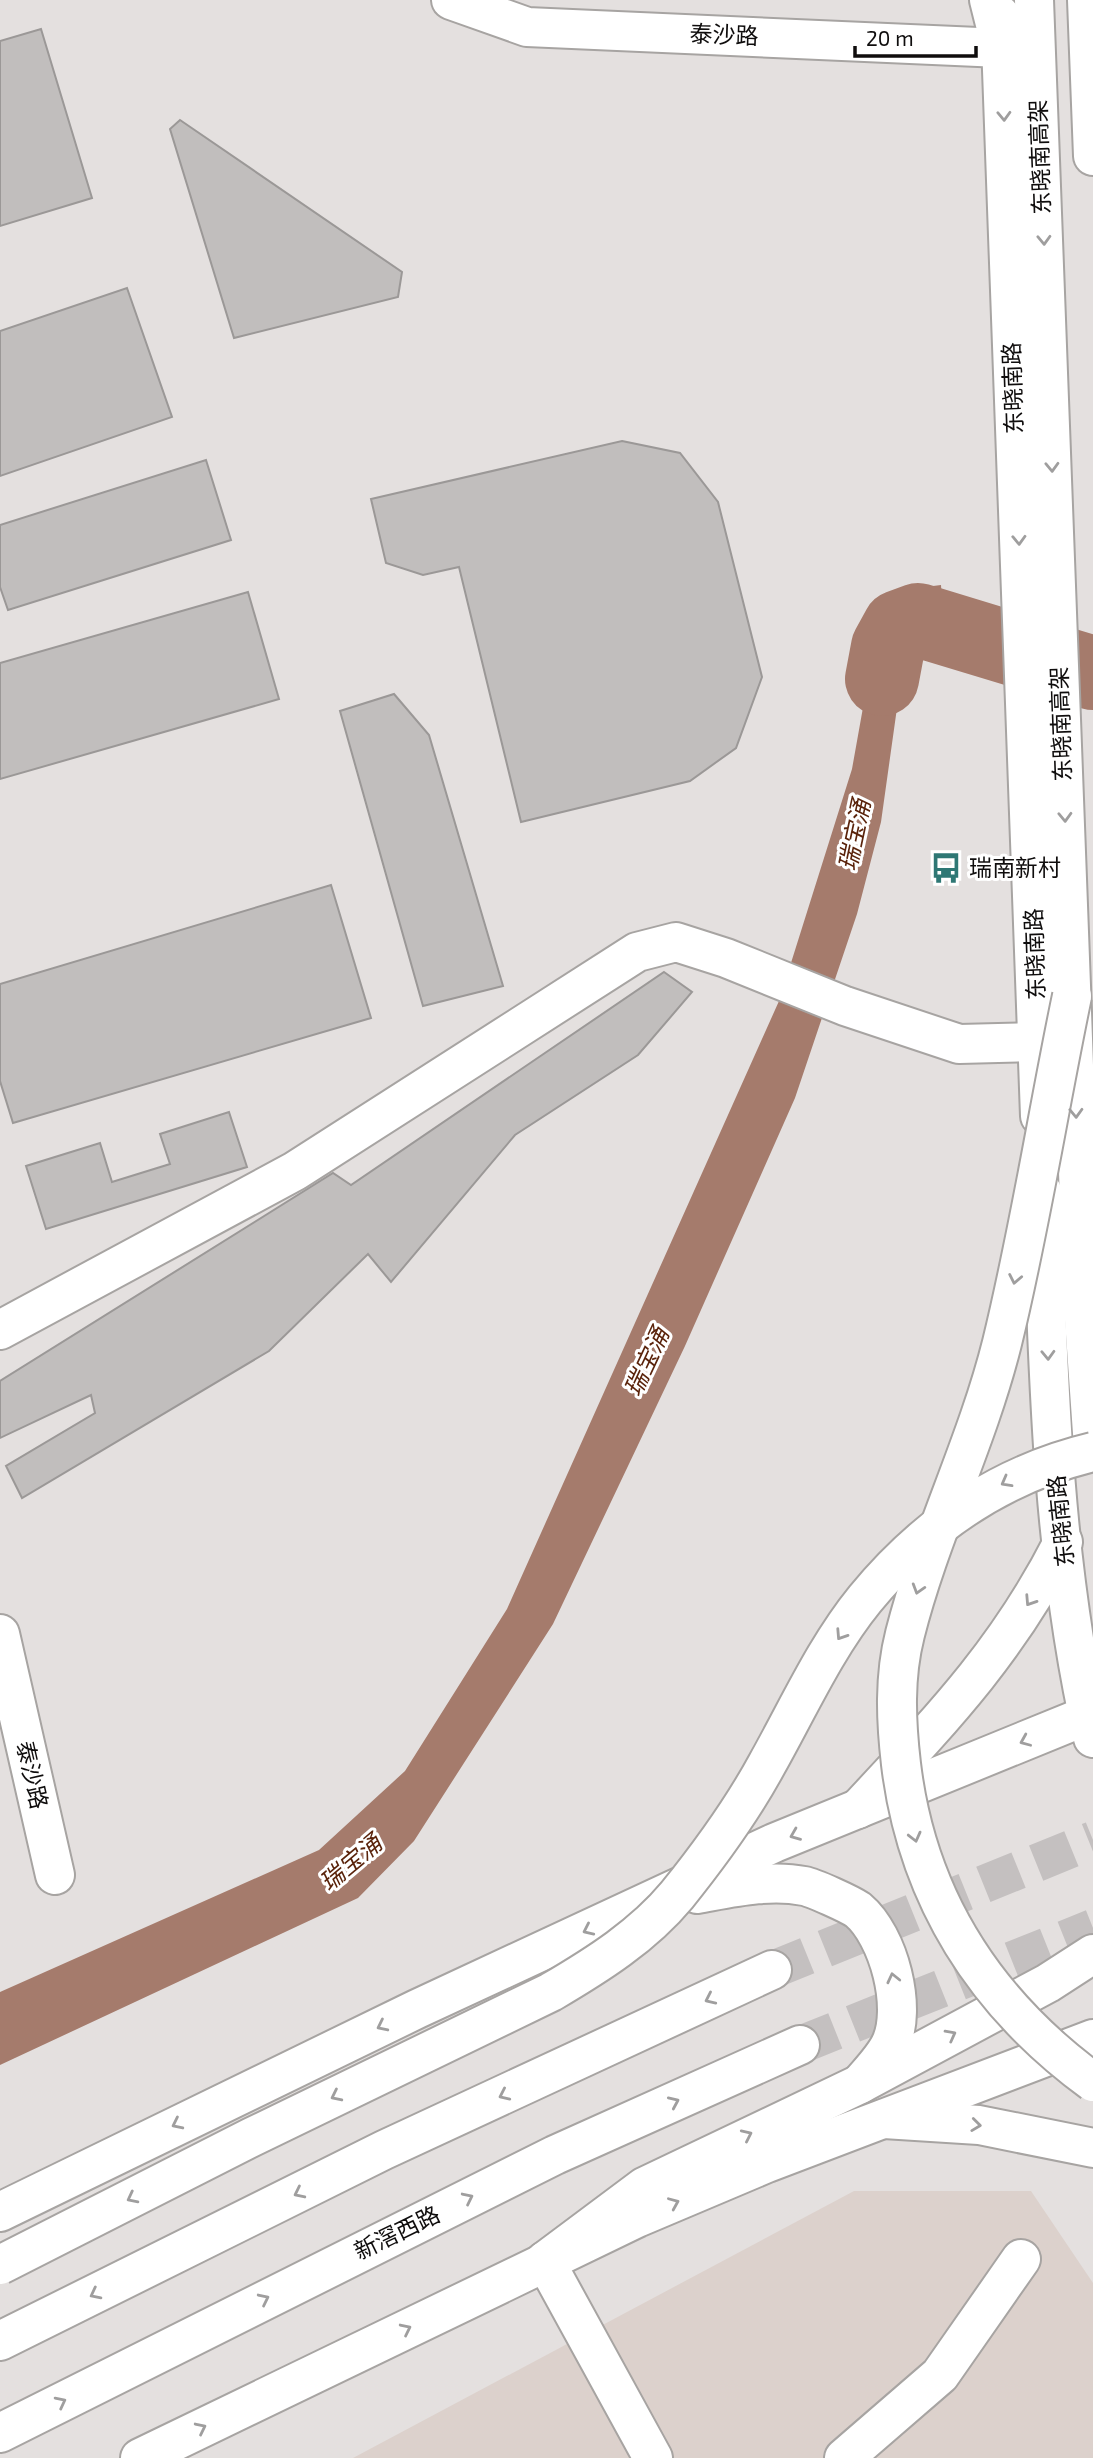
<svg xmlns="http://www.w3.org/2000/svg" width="1093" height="2458" viewBox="0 0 1093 2458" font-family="'Exo 2','Noto Sans SC',sans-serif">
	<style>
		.built { fill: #dcd1cc }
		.water { fill: #a57b6c }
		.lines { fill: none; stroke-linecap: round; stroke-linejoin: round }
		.river { stroke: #a57b6c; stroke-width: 74 }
		.building { fill: #c1bebd; stroke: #9b9897; stroke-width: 2 }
		.highway-tunnel { stroke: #c4c0c0; stroke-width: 38; stroke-dasharray: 38 19; stroke-linecap: butt }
		.street-casing { stroke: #a7a4a2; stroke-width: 42 }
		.secondary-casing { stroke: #a7a4a2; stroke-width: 42 }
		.primary-casing { stroke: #a7a4a2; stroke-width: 42 }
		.highway-casing { stroke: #a7a4a2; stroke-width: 42 }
		.street { stroke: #fff; stroke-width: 38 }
		.secondary { stroke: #fff; stroke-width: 38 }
		.primary { stroke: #fff; stroke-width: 38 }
		.highway { stroke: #fff; stroke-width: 38 }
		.highway-bridge-casing { stroke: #a7a4a2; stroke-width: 42; stroke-linecap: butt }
		.highway-bridge { stroke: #fff; stroke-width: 38 }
		.oneway { stroke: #9f9e9e }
		.labels { text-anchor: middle; stroke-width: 6; stroke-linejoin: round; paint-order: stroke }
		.street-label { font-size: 23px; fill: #0f0d0d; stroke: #fff }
		.poi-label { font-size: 23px; fill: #0f0d0d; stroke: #fff; text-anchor: start }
		.water-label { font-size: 24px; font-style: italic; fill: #5a230b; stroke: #fff }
	</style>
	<rect width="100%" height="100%" fill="#e4e0df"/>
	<path class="built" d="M854 2191H1031L1093 2283V2458H353Z"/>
	<path class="water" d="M941 585 945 649 905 651 881 822 857 914 795 1098 685 1346 553 1624 414 1841 358 1898 0 2065V1992L319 1850 405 1771 507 1609 779 1001 852 769 879 618 901 590Z"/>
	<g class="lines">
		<path class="river" d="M882 679 888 647 899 627 918 620 1093 673"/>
	</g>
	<g class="building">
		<path d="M41 29 92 198 0 226V41Z"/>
		<path d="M180 120 402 272 398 297 234 338 170 129Z"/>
		<path d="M127 288 172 417 0 476V331Z"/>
		<path d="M622 441 680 453 718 502 762 677 736 748 690 781 521 822 459 567 423 575 386 563 371 499Z"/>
		<path d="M206 460 231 540 8 610 0 587V525Z"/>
		<path d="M248 592 279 699 0 779V663Z"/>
		<path d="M394 694 429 735 503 986 423 1006 340 711Z"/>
		<path d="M331 885 371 1018 13 1123 0 1081V984Z"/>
		<path d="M664 972 692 992 638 1055 515 1135 391 1282 368 1254 269 1351 22 1498 6 1466 95 1413 91 1395 0 1438V1381L333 1173 351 1185Z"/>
		<path d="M229 1112 247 1167 46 1229 26 1166 100 1143 112 1182 170 1164 160 1134Z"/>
	</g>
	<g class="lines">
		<g class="highway-tunnel">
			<path d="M772 1970 1093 1840"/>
			<path d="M800 2045 1093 1928"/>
		</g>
		<defs>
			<g id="street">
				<path d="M0 1330 295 1171 637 952 676 942 726 958 845 1006 959 1044 1038 1042"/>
				<path d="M0 1634 55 1875"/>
				<path d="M545 2261 653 2458"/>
				<path d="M844 2458 940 2375 1021 2259"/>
			</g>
			<g id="secondary">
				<path d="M451 0 527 27 1001 48"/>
				<path d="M697 1894C731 1888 769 1879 804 1886 814 1888 849 1904 858 1910 889 1936 908 2009 890 2045 883 2059 870 2072 860 2084"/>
				<path d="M0 2212 417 2009 774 1843 1093 1713"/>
				<path d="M140 2458 637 2218 767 2163 1093 2039"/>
			</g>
			<g id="primary">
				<path d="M1000 15 1040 1116"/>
				<path d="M1042 1191C1048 1373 1052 1560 1093 1738"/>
				<path d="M858 1809C940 1721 1008 1651 1063 1542"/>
				<path d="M884 2119 979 2125 1093 2148"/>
				<path d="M545 2261 644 2187 860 2084 1048 1983 1093 1954"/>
			</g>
			<g id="highway">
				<path d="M989 0 1001 48"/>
				<path d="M1034 0 1083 1305 1093 1447"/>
				<path d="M1087 0 1093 156"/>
				<path d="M0 2341 384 2150 772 1970"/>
				<path d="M0 2433 555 2155 800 2045"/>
			</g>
		</defs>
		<use href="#street" class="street-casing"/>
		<use href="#secondary" class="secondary-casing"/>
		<use href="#primary" class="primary-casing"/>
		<use href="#highway" class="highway-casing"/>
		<use href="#street" class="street"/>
		<use href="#secondary" class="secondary"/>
		<use href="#primary" class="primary"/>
		<use href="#highway" class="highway"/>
		<defs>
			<g id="highway-bridge">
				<path d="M1072 996C1048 1111 1030 1229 1002 1343 977 1443 930 1535 905 1634 894 1677 896 1721 901 1764 917 1897 985 2003 1093 2082"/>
				<path d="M0 2265 252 2137 551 1992C597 1965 643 1936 677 1895 710 1854 742 1810 767 1764 798 1709 825 1648 865 1599 925 1526 1001 1474 1093 1452"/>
			</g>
		</defs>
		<use href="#highway-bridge" class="highway-bridge-casing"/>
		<use href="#highway-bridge" class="highway-bridge"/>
	</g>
	<defs><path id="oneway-chevron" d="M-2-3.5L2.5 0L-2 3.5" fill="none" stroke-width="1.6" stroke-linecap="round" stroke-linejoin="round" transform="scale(1.75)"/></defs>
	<g class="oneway">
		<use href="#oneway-chevron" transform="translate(1004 116) rotate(88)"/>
		<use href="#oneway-chevron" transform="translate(1044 240) rotate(88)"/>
		<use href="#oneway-chevron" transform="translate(1052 467) rotate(88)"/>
		<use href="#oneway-chevron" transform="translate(1019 540) rotate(88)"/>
		<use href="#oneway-chevron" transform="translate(1065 817) rotate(88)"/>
		<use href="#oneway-chevron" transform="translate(1076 1113) rotate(88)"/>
		<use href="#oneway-chevron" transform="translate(1015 1279) rotate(101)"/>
		<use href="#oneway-chevron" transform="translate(1048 1355) rotate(88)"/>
		<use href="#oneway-chevron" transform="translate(1006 1482) rotate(151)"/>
		<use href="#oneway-chevron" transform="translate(918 1589) rotate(107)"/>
		<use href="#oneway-chevron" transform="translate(1030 1601) rotate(123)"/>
		<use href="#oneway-chevron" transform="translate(841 1635) rotate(123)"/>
		<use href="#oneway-chevron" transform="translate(1025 1741) rotate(157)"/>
		<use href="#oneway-chevron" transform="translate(795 1835) rotate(158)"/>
		<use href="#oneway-chevron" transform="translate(915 1837) rotate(76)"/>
		<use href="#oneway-chevron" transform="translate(588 1930) rotate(155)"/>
		<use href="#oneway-chevron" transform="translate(893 1978) rotate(-103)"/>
		<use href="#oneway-chevron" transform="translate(710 1999) rotate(155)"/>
		<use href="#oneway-chevron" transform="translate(382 2026) rotate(154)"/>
		<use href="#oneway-chevron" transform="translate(951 2035) rotate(-28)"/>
		<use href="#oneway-chevron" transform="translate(504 2095) rotate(155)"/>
		<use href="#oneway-chevron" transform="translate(336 2096) rotate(154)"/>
		<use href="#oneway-chevron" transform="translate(674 2102) rotate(-24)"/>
		<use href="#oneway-chevron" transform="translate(177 2124) rotate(154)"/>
		<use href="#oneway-chevron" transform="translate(976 2125) rotate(7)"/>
		<use href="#oneway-chevron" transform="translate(747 2135) rotate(-25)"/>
		<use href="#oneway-chevron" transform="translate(299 2193) rotate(154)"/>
		<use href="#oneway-chevron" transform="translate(132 2198) rotate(153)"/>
		<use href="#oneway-chevron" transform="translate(468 2198) rotate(-26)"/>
		<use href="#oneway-chevron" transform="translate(674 2203) rotate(-23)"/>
		<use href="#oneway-chevron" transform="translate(95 2294) rotate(153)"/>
		<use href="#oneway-chevron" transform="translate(264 2299) rotate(-26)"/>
		<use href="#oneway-chevron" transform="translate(406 2329) rotate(-26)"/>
		<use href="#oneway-chevron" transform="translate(61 2402) rotate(-27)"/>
		<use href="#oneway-chevron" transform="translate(201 2428) rotate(-26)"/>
	</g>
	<defs>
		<symbol id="bus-bare" viewBox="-9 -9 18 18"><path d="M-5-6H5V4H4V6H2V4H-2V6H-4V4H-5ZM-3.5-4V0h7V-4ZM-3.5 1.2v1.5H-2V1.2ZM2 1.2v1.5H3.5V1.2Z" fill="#2e7774" stroke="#fff" stroke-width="2.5" paint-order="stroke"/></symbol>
	</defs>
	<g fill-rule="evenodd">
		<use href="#bus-bare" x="924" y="846" width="44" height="44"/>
	</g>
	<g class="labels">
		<g class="street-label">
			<text transform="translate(724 35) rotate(2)" y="8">泰沙路</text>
			<text transform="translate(1040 157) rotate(-92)" y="8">东晓南高架</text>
			<text transform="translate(1013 388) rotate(-92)" y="8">东晓南路</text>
			<text transform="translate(1061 724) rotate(-92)" y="8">东晓南高架</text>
			<text transform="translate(1035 954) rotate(-92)" y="8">东晓南路</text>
			<text transform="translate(1061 1521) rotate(-96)" y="8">东晓南路</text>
			<text transform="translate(32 1775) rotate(77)" y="8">泰沙路</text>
			<text transform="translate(397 2233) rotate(-26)" y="8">新滘西路</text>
		</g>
		<g class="poi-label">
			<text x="969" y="876">瑞南新村</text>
		</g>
		<g class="water-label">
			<text transform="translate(855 835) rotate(-78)" y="8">瑞宝涌</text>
			<text transform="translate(647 1362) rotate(-65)" y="8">瑞宝涌</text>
			<text transform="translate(351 1863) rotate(-40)" y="8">瑞宝涌</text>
		</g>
	</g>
	<path d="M855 46v10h121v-10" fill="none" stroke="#0f0d0d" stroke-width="3.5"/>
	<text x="866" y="46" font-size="21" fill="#0f0d0d" stroke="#ffffff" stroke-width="5" paint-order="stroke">20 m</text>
</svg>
